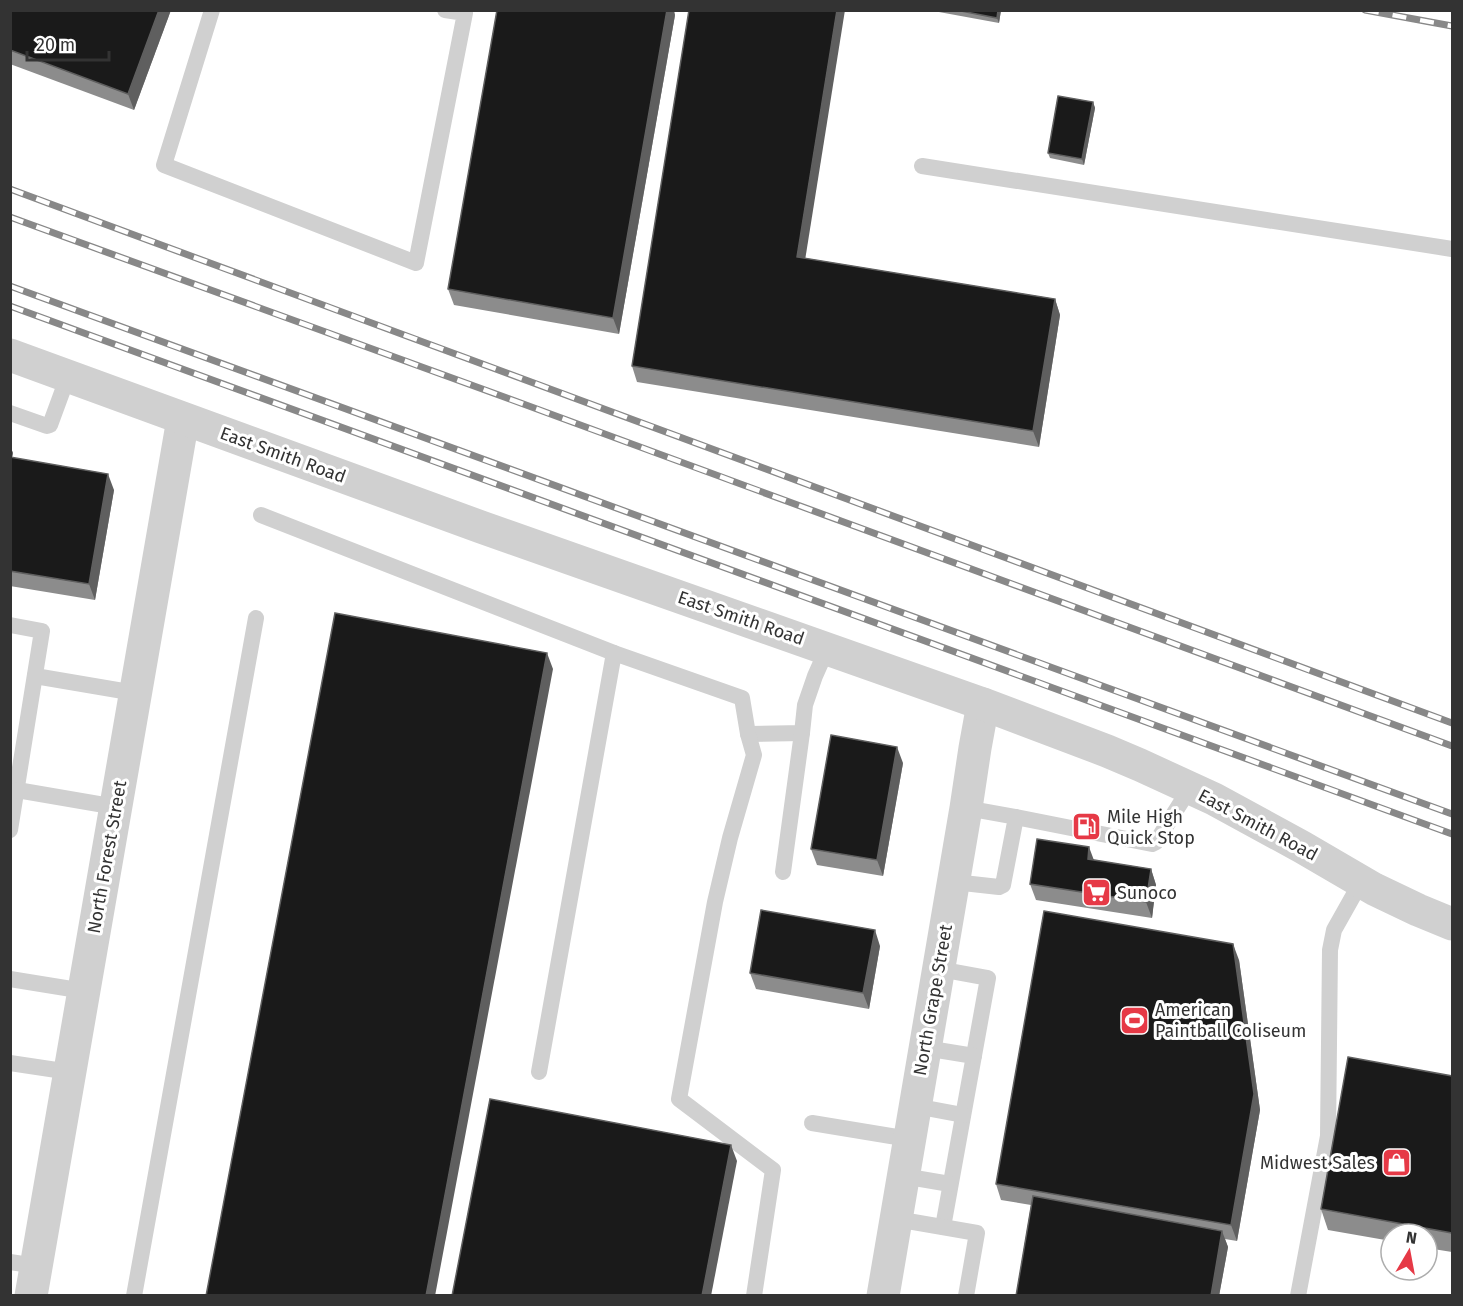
<svg xmlns="http://www.w3.org/2000/svg" width="1463" height="1306" viewBox="0 0 1463 1306" font-family="'Fira Sans',sans-serif">
	<style>
		.lines { fill: none; stroke-linecap: round; stroke-linejoin: round }
		.service { stroke: #d0d0d0; stroke-width: 16 }
		.minor { stroke: #d0d0d0; stroke-width: 33 }
		.tertiary { stroke: #d0d0d0; stroke-width: 33 }
		.rail-casing { stroke: #888; stroke-width: 7 }
		.rail { stroke: #fff; stroke-width: 4.5; stroke-dasharray: 14; stroke-linecap: butt }
		.wall { fill: #8c8c8c }
		.shaded-wall { fill: #5f5f5f }
		.building { fill: #1a1a1a; stroke: #5f5f5f; stroke-width: 1.5 }
		.labels { text-anchor: middle; stroke-width: 6; stroke-linejoin: round; paint-order: stroke }
		.street-label { font-size: 18px; fill: #333; stroke: #fff }
		.poi-label { font-size: 18px; fill: #333; stroke: #fff; text-anchor: start }
	</style>
	<rect width="100%" height="100%" fill="#fff"/>
	<g class="lines">
		<g class="service">
			<path d="M212 10 164 165 416 263 465 13 445 10"/>
			<path d="M922 166 1452 249"/>
			<path d="M10 413 47 426 50 425 68 376"/>
			<path d="M261 515 614 653"/>
			<path d="M10 625 42 631 10 830"/>
			<path d="M35 676 135 693"/>
			<path d="M748 734 802 733 805 705 815 676 827 649"/>
			<path d="M17 790 116 807"/>
			<path d="M1016 817 1152 844 1156 842 1190 788"/>
			<path d="M783 872 802 733"/>
			<path d="M954 882 999 887 1003 885 1016 817 966 808"/>
			<path d="M939 969 988 978 943 1227"/>
			<path d="M10 979 84 991"/>
			<path d="M925 1048 974 1056"/>
			<path d="M10 1063 70 1072"/>
			<path d="M539 1072 614 653 742 698 748 734 754 755 730 838 715 902 679 1099 773 1170 754 1296"/>
			<path d="M915 1106 963 1115"/>
			<path d="M812 1123 909 1139"/>
			<path d="M903 1176 950 1184"/>
			<path d="M896 1219 977 1233 966 1296"/>
			<path d="M10 1262 36 1266"/>
			<path d="M134 1296 256 618"/>
			<path d="M1298 1296 1328 1136 1330 950 1334 930 1361 882"/>
		</g>
		<g class="minor">
			<path d="M31 1296 183 419"/>
			<path d="M883 1296 966 808 975 748 983 704"/>
		</g>
		<path class="tertiary" d="M10 355 481 527 983 704 1107 751 1140 765 1214 799 1302 847 1374 889 1418 910 1452 924"/>
		<defs>
			<g id="rail">
				<path d="M1365 10 1452 26"/>
				<path d="M10 189 1452 723"/>
				<path d="M10 217 507 398 1452 746"/>
				<path d="M10 286 1452 814"/>
				<path d="M10 306 1452 834"/>
			</g>
		</defs>
		<use href="#rail" class="rail-casing"/>
		<use href="#rail" class="rail"/>
	</g>
	<g class="wall">
		<path d="M10 10H171L134 110 10 64Z"/>
		<path d="M928 10H1001L999 23Z"/>
		<path d="M675 15 619 334 454 305 448 289Z"/>
		<path d="M1093 102 1095 108 1084 165 1050 158 1048 153Z"/>
		<path d="M805 258 1055 299 1060 315 1039 447 637 382 632 366Z"/>
		<path d="M10 446 13 453 12 457 114 490 95 600 10 586Z"/>
		<path d="M903 763 883 876 817 865 811 849Z"/>
		<path d="M1094 860 1151 869 1156 885 1152 918 1036 900 1030 884Z"/>
		<path d="M880 946 869 1009 756 989 750 973Z"/>
		<path d="M1239 960 1260 1110 1237 1241 1225 1239 1228 1247 1219 1296H1016L1031 1205 1001 1200 996 1184Z"/>
		<path d="M1452 1076V1252L1427 1248V1234H1391V1241L1328 1230 1321 1209Z"/>
	</g>
	<g class="shaded-wall">
		<path d="M159 10H171L134 110 128 94Z"/>
		<path d="M667 10H674L675 15 619 334 613 318Z"/>
		<path d="M837 10H845L803 273 797 257Z"/>
		<path d="M998 10H1001L999 23 997 18Z"/>
		<path d="M1093 102 1095 108 1084 165 1082 159Z"/>
		<path d="M1055 299 1060 315 1039 447 1033 431Z"/>
		<path d="M10 446 13 453 10 468Z"/>
		<path d="M108 474 114 490 95 600 89 584Z"/>
		<path d="M547 653 553 669 435 1296H426Z"/>
		<path d="M897 747 903 763 883 876 877 860Z"/>
		<path d="M1089 847 1095 863 1088 859Z"/>
		<path d="M1151 869 1156 885 1152 918 1146 902Z"/>
		<path d="M875 930 880 946 869 1009 863 993Z"/>
		<path d="M1233 944 1239 960 1260 1110 1237 1241 1231 1225Z"/>
		<path d="M731 1145 737 1161 711 1296H702Z"/>
		<path d="M1222 1231 1228 1247 1219 1296H1211Z"/>
	</g>
	<g class="building">
		<path d="M10 10H159L128 94 10 50Z"/>
		<path d="M497 10H667L613 318 448 289Z"/>
		<path d="M689 10H837L797 257 1055 299 1033 431 632 366Z"/>
		<path d="M956 10H998L997 18Z"/>
		<path d="M1058 96 1093 102 1082 159 1048 153Z"/>
		<path d="M10 457 108 474 89 584 10 571Z"/>
		<path d="M335 613 547 653 426 1296H206Z"/>
		<path d="M831 735 897 747 877 860 811 849Z"/>
		<path d="M1037 839 1089 847 1088 859 1151 869 1146 902 1030 884Z"/>
		<path d="M761 910 875 930 863 993 750 973Z"/>
		<path d="M1044 911 1233 944 1254 1094 1231 1225 996 1184Z"/>
		<path d="M1348 1057 1452 1076V1233L1321 1209Z"/>
		<path d="M490 1099 731 1145 702 1296H452Z"/>
		<path d="M1033 1196 1222 1231 1211 1296H1016Z"/>
	</g>
	<defs>
		<symbol id="fuel-square" viewBox="-11 -11 22 22"><rect x="-9" y="-9" width="18" height="18" rx="4" fill="#e63946" stroke="#fff"/><path d="M-5.5-6h7V0h2V4h1.3V-2.5L3-4.5l.8-.8L6-3V5H2.5V1h-1V6h-7ZM-4.2-4.7v3.2H.2V-4.7Z" fill="#fff"/></symbol>
		<symbol id="supermarket-square" viewBox="-11 -11 22 22"><rect x="-9" y="-9" width="18" height="18" rx="4" fill="#e63946" stroke="#fff"/><path d="M-6-5.5h2.5l.6 2H6L4.5 2H-2.5L-4.4-4H-6ZM-1.5 3.2a1.3 1.3 0 1 0 .1 0ZM3 3.2a1.3 1.3 0 1 0 .1 0Z" fill="#fff"/></symbol>
		<symbol id="stadium-square" viewBox="-11 -11 22 22"><rect x="-9" y="-9" width="18" height="18" rx="4" fill="#e63946" stroke="#fff"/><path d="M0-5a6.5 5 0 1 0 0 10a6.5 5 0 1 0 0-10ZM-3.5-1.8h7v3.6h-7Z" fill="#fff"/></symbol>
		<symbol id="shop-square" viewBox="-11 -11 22 22"><rect x="-9" y="-9" width="18" height="18" rx="4" fill="#e63946" stroke="#fff"/><path d="M-5-2.5h2.3a2.7 3.5 0 0 1 5.4 0H5L5.5 6h-11ZM-1.5-2.5h3a1.5 2.3 0 0 0-3 0Z" fill="#fff"/></symbol>
	</defs>
	<g fill-rule="evenodd">
		<use href="#fuel-square" x="1070" y="810" width="33" height="33"/>
		<use href="#supermarket-square" x="1080" y="876" width="33" height="33"/>
		<use href="#stadium-square" x="1118" y="1004" width="33" height="33"/>
		<use href="#shop-square" x="1380" y="1146" width="33" height="33"/>
	</g>
	<g class="labels">
		<g class="street-label">
			<text transform="translate(283 455) rotate(20)" y="6">East Smith Road</text>
			<text transform="translate(741 618) rotate(19)" y="6">East Smith Road</text>
			<text transform="translate(1258 825) rotate(28)" y="6">East Smith Road</text>
			<text transform="translate(107 857) rotate(-80)" y="6">North Forest Street</text>
			<text transform="translate(933 1000) rotate(-80)" y="6">North Grape Street</text>
		</g>
		<g class="poi-label">
			<text x="1107" y="823">Mile High<tspan x="1107" dy="21">Quick Stop</tspan></text>
			<text x="1117" y="899">Sunoco</text>
			<text x="1155" y="1016">American<tspan x="1155" dy="21">Paintball Coliseum</tspan></text>
			<text x="1375" y="1169" text-anchor="end">Midwest Sales</text>
		</g>
	</g>
	<rect width="1463" height="1306" fill="none" stroke="#333333" stroke-width="24"/>
	<g transform="translate(1409 1252) rotate(10)"><circle r="28" fill="#ffffff" stroke="#adadad" stroke-width="1.5"/>
	<path d="M0-4.5L10 22L0 15L-10 22Z" fill="#e63946"/>
	<text y="-9" font-size="16" font-weight="bold" text-anchor="middle" fill="#333333">N</text>
	</g>
	<path d="M27 51v9h82v-9" fill="none" stroke="#333333" stroke-width="3"/>
	<text x="36" y="51" font-size="18" fill="#333333" stroke="#ffffff" stroke-width="4.5" paint-order="stroke">20 m</text>
</svg>
